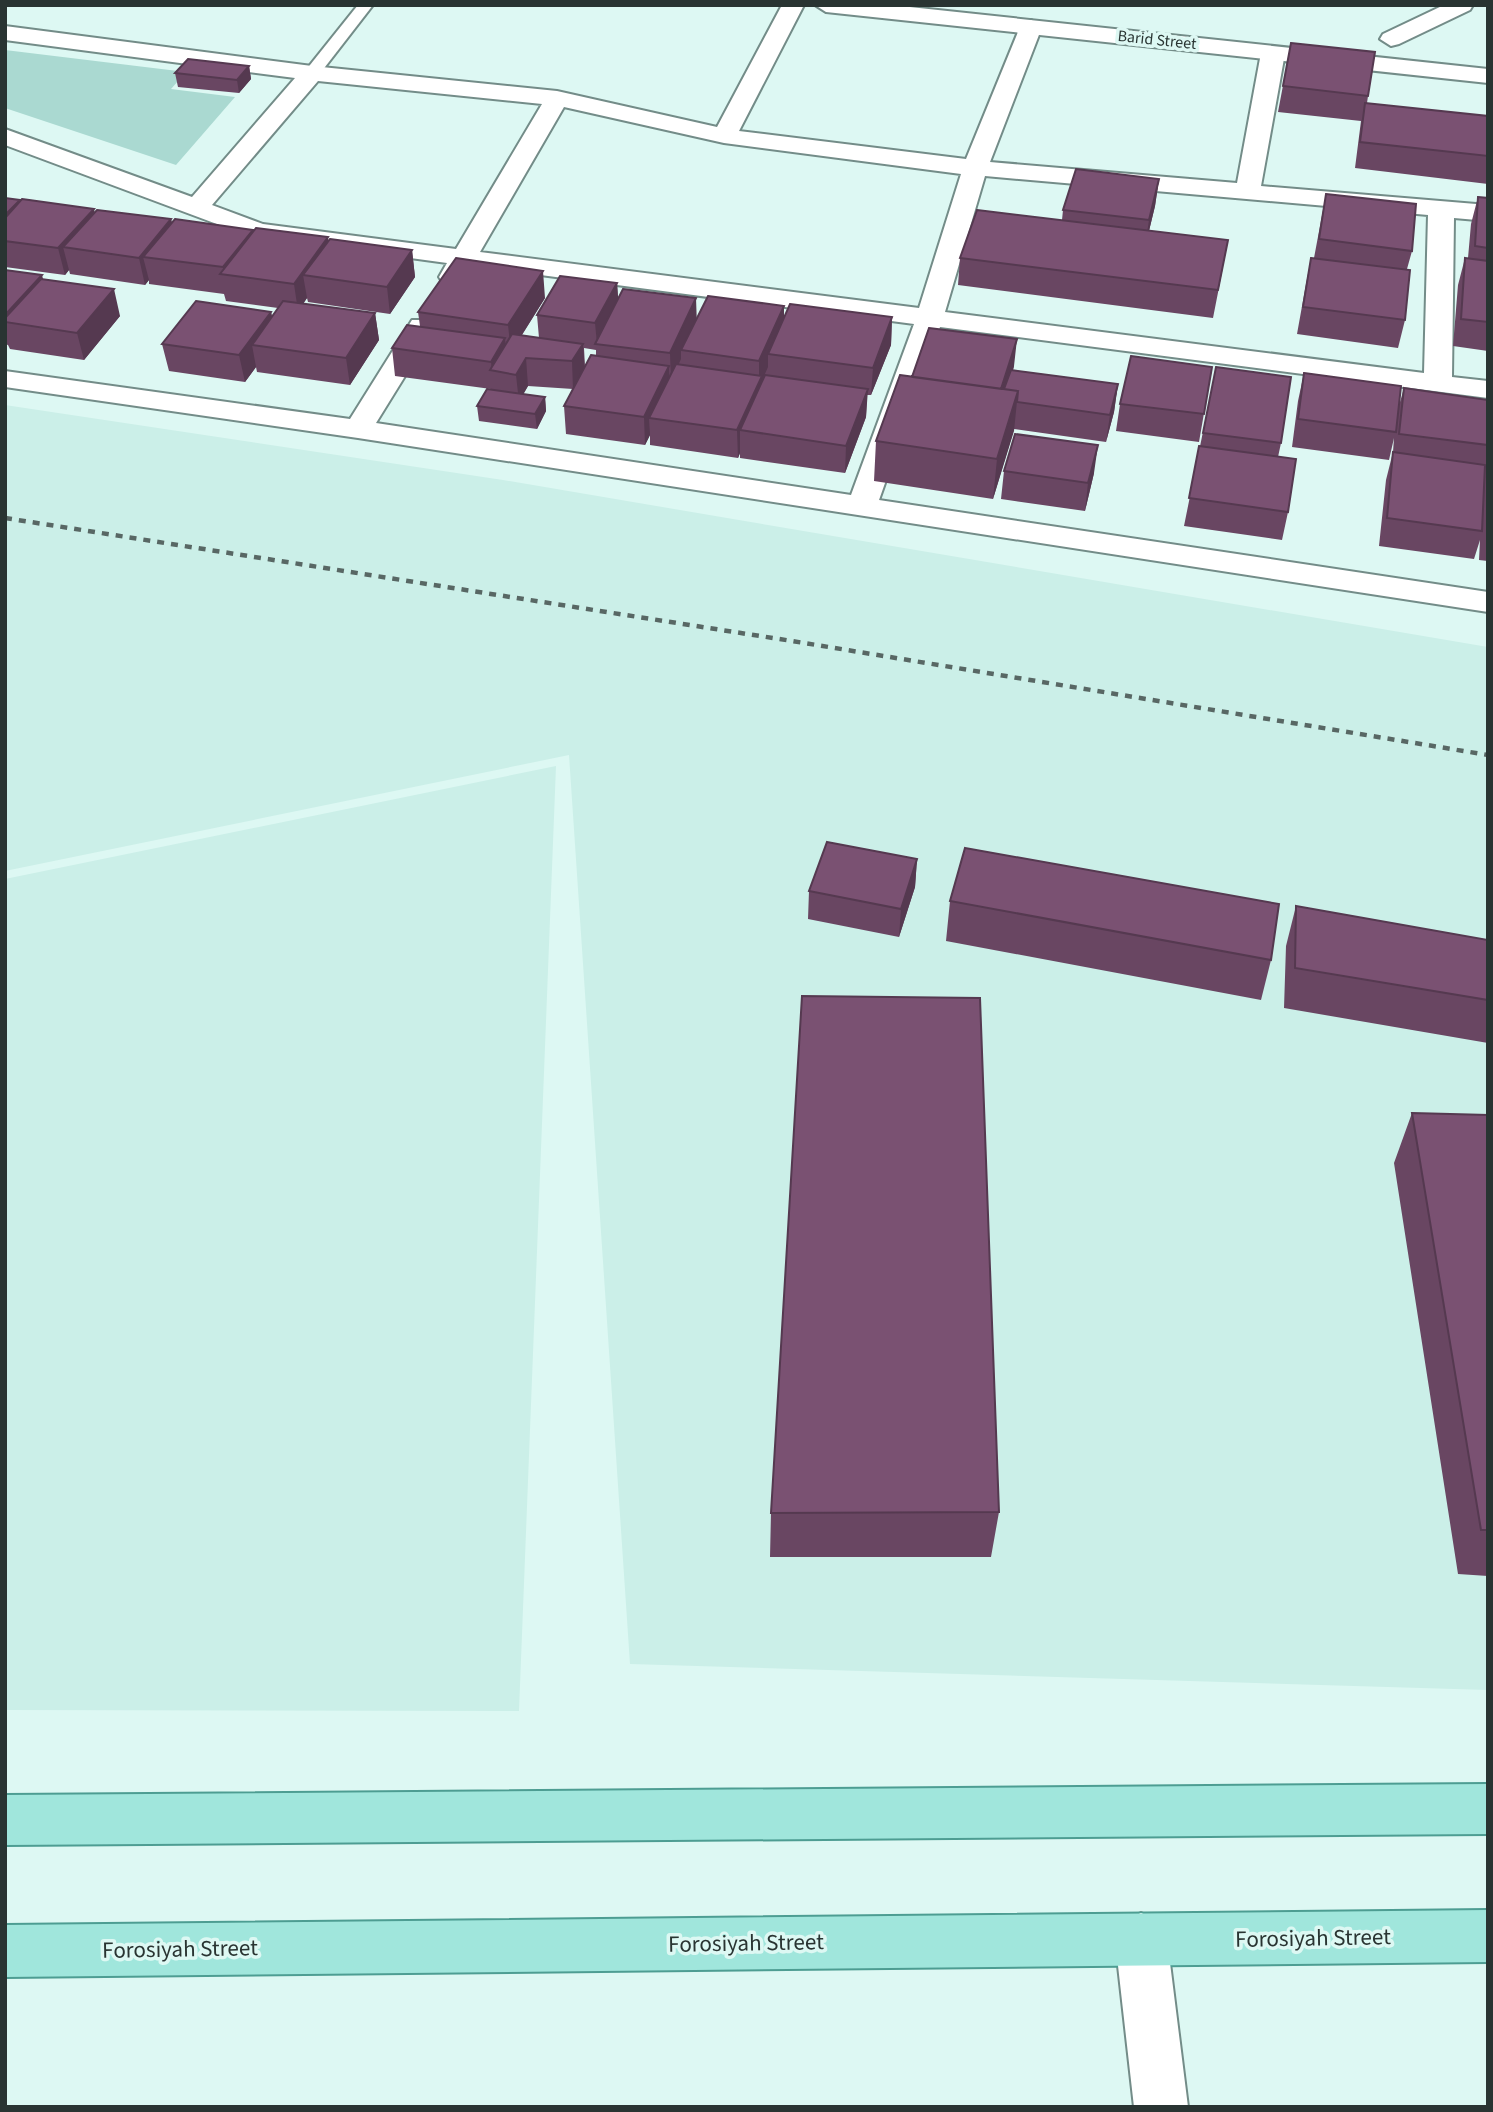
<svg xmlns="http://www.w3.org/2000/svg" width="1493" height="2112" font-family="'Source Sans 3',sans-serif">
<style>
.built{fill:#cbefe8}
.green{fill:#aad9d1}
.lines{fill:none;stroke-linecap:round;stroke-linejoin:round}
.service-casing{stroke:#738c88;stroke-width:4}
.minor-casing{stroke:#738c88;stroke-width:4}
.secondary-casing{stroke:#738c88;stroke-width:4}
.primary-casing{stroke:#4d9d92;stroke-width:4}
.service{fill:#fff;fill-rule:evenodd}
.minor{fill:#fff;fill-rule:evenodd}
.secondary{fill:#fff;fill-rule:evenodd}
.primary{fill:#a0e6dc;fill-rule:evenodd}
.rail{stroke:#586764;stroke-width:4.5;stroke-dasharray:7 7;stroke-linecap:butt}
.wall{fill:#694662;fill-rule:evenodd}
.shaded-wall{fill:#553950}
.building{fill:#7a5172;stroke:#553950;stroke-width:2}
.labels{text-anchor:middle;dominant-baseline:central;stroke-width:7;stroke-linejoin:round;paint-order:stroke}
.far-street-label{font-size:16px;fill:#293432;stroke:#ddf8f3}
.near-street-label{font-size:23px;fill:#293432;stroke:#ddf8f3}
</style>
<rect width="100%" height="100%" fill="#ddf8f3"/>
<path class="built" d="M 5,405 L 503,480 L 1488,647 L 1488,1690 L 630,1664 L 569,755 L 5,871 Z
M 556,766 L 519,1711 L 5,1710 L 5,879 Z"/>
<path class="green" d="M 5,50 L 186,72 L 171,89 L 235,97 L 176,165 L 5,108 Z"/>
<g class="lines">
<g class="service-casing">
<path id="service" d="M 358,5 L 373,5 L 318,76 L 306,76 L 306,70 Z"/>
</g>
<g class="minor-casing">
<path id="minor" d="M 782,5 L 804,5 L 739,131 L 966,159 L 1020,27 L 1031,20 L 1042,27 L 990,162 L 1237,183 L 1261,53 L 1265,48 L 1281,48 L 1285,53 L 1261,186 L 1488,205 L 1488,221 L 1454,218 L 1452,377 L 1488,381 L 1488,398 L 940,327 L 879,500 L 1488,592 L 1488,612 L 358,438 L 5,387 L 5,371 L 350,419 L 412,320 L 432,320 L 436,326 L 376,423 L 851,495 L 914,324 L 471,266 L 461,283 L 443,283 L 439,277 L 447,263 L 249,236 L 5,145 L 5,129 L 192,197 L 295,78 L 5,40 L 5,26 L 312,66 L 557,91 L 717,127 ZM 318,81 L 542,104 L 456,249 L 263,224 L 212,205 ZM 564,107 L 724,143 L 961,174 L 919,308 L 480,252 ZM 985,176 L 1428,215 L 1424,373 L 945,312 Z
M 1444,5 L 1473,5 L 1470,10 L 1399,44 L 1391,46 L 1380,39 L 1383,34 Z
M 1141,1913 L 1159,1921 L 1167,1939 L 1188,2107 L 1134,2107 L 1115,1939 L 1123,1921 Z"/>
</g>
<g class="secondary-casing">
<path id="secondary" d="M 815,5 L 891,5 L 1488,69 L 1488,83 L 826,12 Z"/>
</g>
<g class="primary-casing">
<path id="primary" d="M 1488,1784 L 1488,1834 L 5,1845 L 5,1795 Z
M 1488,1910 L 1488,1962 L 5,1977 L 5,1925 Z"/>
</g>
<use href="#service" class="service"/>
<use href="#minor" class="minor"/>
<use href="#secondary" class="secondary"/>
<use href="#primary" class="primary"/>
<path class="rail" d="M 5,518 L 792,641 L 1488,755"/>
</g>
<path class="wall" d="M 1291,43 L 1368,96 L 1367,103 L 1488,116 L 1488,184 L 1355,168 L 1361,121 L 1278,112 Z
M 249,66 L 251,79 L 239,93 L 178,87 L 175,73 Z
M 1159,179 L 1155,206 L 1149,231 L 1223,267 L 1213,318 L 958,285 L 960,258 L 1062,220 L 1063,210 Z
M 1326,194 L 1412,251 L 1407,269 L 1405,320 L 1398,348 L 1297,334 L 1306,284 L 1311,258 L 1314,258 Z
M 1478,197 L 1488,198 L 1488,351 L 1453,346 L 1458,285 L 1465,258 L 1468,258 L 1471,224 Z
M 5,198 L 20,201 L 94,209 L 94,212 L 171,219 L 172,223 L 253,230 L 253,232 L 329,242 L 412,250 L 415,277 L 390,314 L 308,302 L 307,298 L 303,304 L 375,313 L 379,340 L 350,385 L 257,372 L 256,367 L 245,382 L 169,371 L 162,344 L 271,312 L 272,316 L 278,308 L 226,301 L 224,294 L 149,284 L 149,280 L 145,285 L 70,274 L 69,270 L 65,275 L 5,267 Z
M 5,270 L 43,279 L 120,316 L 84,360 L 10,349 L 8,345 L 5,344 Z
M 617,283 L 618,299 L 696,298 L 696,319 L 784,306 L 784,319 L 892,317 L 891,345 L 871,395 L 867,395 L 866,417 L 845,473 L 740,458 L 740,453 L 738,458 L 650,445 L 650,435 L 645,445 L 566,434 L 564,406 L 573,389 L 528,386 L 523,394 L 545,397 L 546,411 L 537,429 L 479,421 L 477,406 L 491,389 L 395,376 L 392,348 L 420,326 L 418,312 L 545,298 L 522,335 L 539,338 L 537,315 ZM 584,348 L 596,350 L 596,356 L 585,367 Z
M 1014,366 L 1013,370 L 1118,384 L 1114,412 L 1106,442 L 1014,429 L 993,499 L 874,481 L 876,441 L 912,377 Z
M 1212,367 L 1199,442 L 1116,431 L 1120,404 Z
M 1216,367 L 1281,443 L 1278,457 L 1288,512 L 1282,540 L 1184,526 Z
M 1304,373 L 1398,409 L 1404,388 L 1488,400 L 1488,561 L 1479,560 L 1480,540 L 1474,559 L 1379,546 L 1386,480 L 1393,452 L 1394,438 L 1389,460 L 1292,447 L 1298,401 Z
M 1004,471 L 1094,473 L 1085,511 L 1001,499 Z
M 917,859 L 915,887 L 899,937 L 808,919 L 809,891 Z
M 950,901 L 1271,960 L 1261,1000 L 946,941 Z
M 1296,906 L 1488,940 L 1488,1043 L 1284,1008 L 1286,946 Z
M 1412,1113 L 1488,1115 L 1488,1576 L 1458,1574 L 1394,1163 Z
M 999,1512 L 991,1557 L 770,1557 L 771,1513 Z"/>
<path class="shaded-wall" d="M 249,66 L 251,79 L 239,93 L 237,80 Z
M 1159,179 L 1155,206 L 1145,247 L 1149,220 Z
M 94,209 L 100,235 L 63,247 L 69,270 L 65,275 L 58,248 Z
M 171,219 L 177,246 L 143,257 L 149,280 L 145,285 L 139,258 Z
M 253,230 L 257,256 L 224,274 L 223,267 Z
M 328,237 L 332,264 L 303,275 L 307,298 L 298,311 L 294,284 Z
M 412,250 L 415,277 L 390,314 L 387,287 Z
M 543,271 L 545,298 L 511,352 L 508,325 Z
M 42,275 L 49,302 L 5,322 L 5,315 Z
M 617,283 L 619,310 L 597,344 L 595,323 Z
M 114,289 L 120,316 L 84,360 L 77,333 Z
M 696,298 L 697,326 L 681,350 L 681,359 L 671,381 L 670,353 Z
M 784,306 L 784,333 L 768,354 L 768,367 L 740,430 L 740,453 L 738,458 L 737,430 L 759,383 L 759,361 Z
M 271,312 L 276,339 L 252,345 L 256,367 L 245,382 L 239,355 Z
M 375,313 L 379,340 L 350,385 L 346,358 Z
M 892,317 L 891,345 L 871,395 L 873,368 Z
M 505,338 L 507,365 L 492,371 L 491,362 Z
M 1017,339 L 1014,366 L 1004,400 L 1000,394 Z
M 583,344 L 585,372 L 573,389 L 572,361 Z
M 526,358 L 528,386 L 519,402 L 516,375 Z
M 669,366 L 670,393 L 649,418 L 650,435 L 645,445 L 644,417 Z
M 1118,384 L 1114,412 L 1106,442 L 1110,415 Z
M 868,389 L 866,417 L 845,473 L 846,446 Z
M 1018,391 L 1014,431 L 993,499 L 997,459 Z
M 545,397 L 546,411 L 537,429 L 535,414 Z
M 1098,445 L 1094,473 L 1085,511 L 1088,483 Z
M 917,859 L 915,887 L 899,937 L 901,909 Z"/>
<path class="building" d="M 1291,43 L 1375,52 L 1368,96 L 1283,86 Z
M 188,59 L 249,66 L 237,80 L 175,73 Z
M 1365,103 L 1488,116 L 1488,156 L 1360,142 Z
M 1076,169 L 1159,179 L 1149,220 L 1063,210 Z
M 1326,194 L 1416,204 L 1412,251 L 1319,239 Z
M 1478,197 L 1488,198 L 1488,248 L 1475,246 Z
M 5,198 L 20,200 L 5,215 Z
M 22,199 L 94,209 L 58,248 L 5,241 L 5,218 Z
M 97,210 L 171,219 L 139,258 L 63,247 Z
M 977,210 L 1228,240 L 1218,290 L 960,258 Z
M 175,219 L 253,230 L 223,267 L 143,257 Z
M 256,228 L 328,237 L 294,284 L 220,274 Z
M 330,239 L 412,250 L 387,287 L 303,275 Z
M 456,258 L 543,271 L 508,325 L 418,312 Z
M 1311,258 L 1410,270 L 1405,320 L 1303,307 Z
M 1465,258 L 1488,261 L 1488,322 L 1461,319 Z
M 5,270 L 42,275 L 5,315 Z
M 560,276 L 617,283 L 595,323 L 537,315 Z
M 41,279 L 114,289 L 77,333 L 5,322 L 5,318 Z
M 623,289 L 696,298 L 670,353 L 595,344 Z
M 708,296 L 784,306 L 759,361 L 681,350 Z
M 196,301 L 271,312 L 239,355 L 162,344 Z
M 283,301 L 375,313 L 346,358 L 252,345 Z
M 790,304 L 892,317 L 873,368 L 768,354 Z
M 407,325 L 505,338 L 491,362 L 392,348 Z
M 929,328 L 1017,339 L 1001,389 L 912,377 Z
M 512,334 L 583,344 L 572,361 L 526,358 L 516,375 L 490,370 Z
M 591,355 L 669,366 L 644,417 L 564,406 Z
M 1131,356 L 1212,367 L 1204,414 L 1120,404 Z
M 676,364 L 762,376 L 737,430 L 649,418 Z
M 1216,367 L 1291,377 L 1281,443 L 1203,433 Z
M 1011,370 L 1118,384 L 1110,415 L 1017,402 L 1018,391 L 1004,389 Z
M 1304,373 L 1401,386 L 1396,432 L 1298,419 Z
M 765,375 L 868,389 L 846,446 L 740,430 Z
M 900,375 L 1018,391 L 997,459 L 876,441 Z
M 1404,388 L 1488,400 L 1488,445 L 1399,434 Z
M 487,389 L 545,397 L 535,414 L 477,406 Z
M 1015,434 L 1098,445 L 1088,483 L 1004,471 Z
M 1199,446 L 1296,459 L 1288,512 L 1189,498 Z
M 1393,452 L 1485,465 L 1482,531 L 1387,518 Z
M 827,842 L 917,859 L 901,909 L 809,891 Z
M 965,848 L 1279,904 L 1271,960 L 950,901 Z
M 1296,906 L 1488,940 L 1488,1000 L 1295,968 Z
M 802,996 L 980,998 L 999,1512 L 771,1513 Z
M 1412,1113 L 1488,1115 L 1488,1530 L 1481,1530 Z"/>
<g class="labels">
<g class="far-street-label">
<text transform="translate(1157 40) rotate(6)">Barid Street</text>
</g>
<g class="near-street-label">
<text transform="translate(1313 1938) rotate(-1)">Forosiyah Street</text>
<text transform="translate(746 1943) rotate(-1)">Forosiyah Street</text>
<text transform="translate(180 1949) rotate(-1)">Forosiyah Street</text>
</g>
</g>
<rect width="1493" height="2112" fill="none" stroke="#293432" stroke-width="14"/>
</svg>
